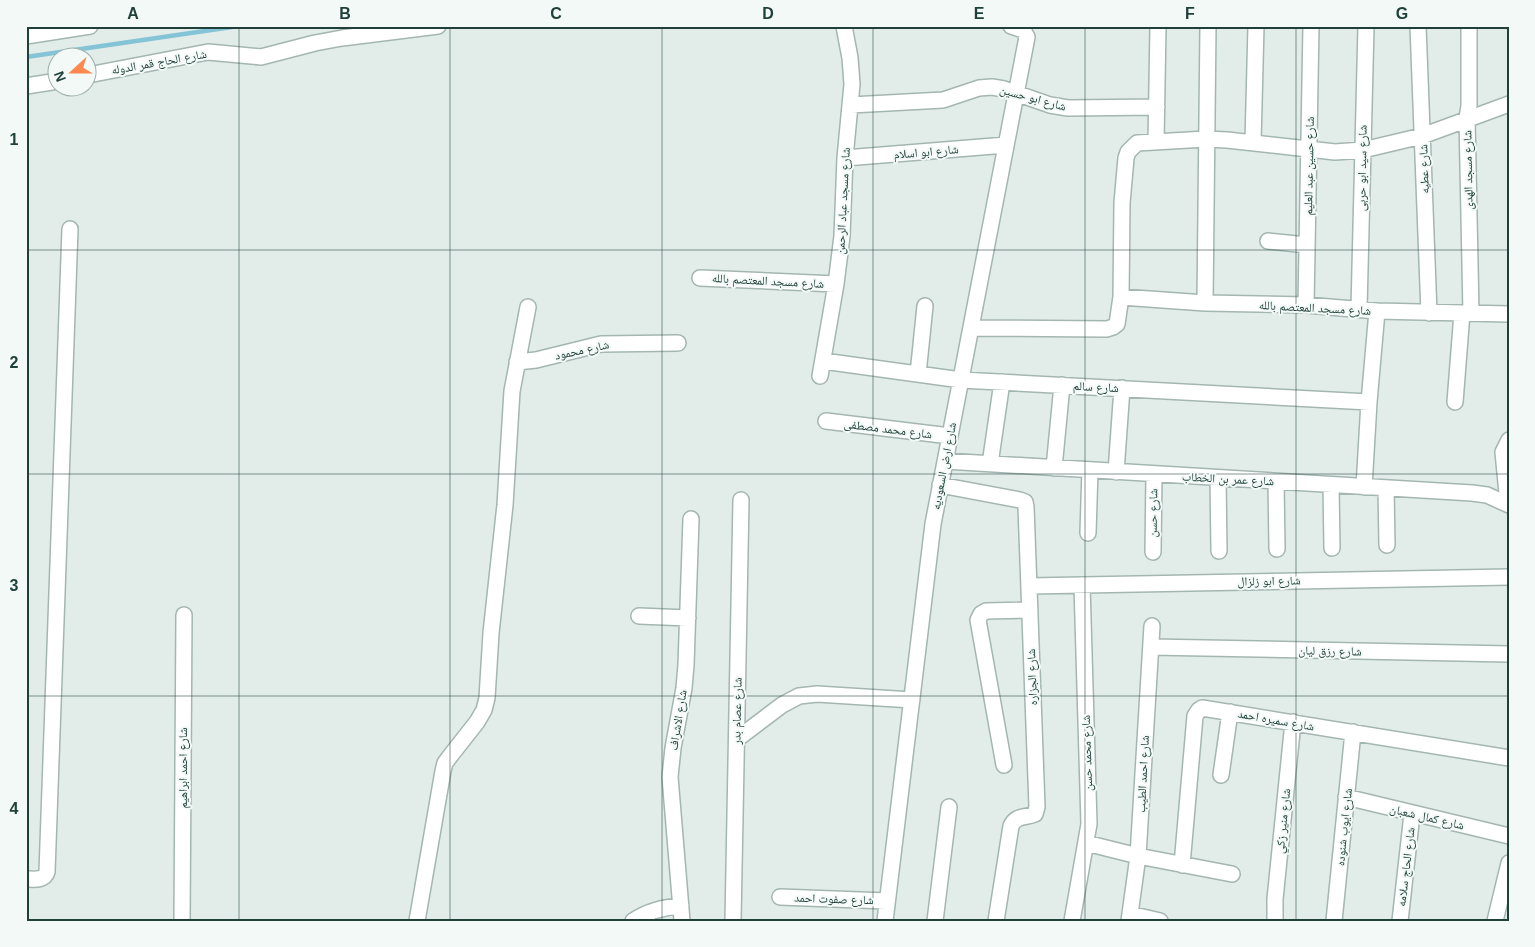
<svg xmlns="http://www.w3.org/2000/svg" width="1535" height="947" font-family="Helvetica,'Noto Naskh Arabic',sans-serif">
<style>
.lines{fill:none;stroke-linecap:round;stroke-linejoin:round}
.stream{stroke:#85c3d7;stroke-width:4.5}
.minor-casing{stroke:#a4b6b1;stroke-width:18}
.minor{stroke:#fff;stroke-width:15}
.grid{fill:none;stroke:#20403a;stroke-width:1;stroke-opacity:0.55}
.labels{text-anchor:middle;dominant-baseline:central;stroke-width:4;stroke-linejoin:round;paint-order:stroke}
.street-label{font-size:12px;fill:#20403a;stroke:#f3f9f7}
.neatline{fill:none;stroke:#20403a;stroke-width:2}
.grid-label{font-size:16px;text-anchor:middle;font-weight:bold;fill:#20403a}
</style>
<rect width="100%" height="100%" fill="#e2ede9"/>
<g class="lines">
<path class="stream" d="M 26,57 L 239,26"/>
<g class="minor-casing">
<path id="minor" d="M 1418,26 L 1429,313
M 1469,26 L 1469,106 L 1467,118 L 1471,313
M 26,36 L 90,26
M 88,75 L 208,52 L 261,57 L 315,43 L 342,38 L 438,26
M 26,86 L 58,81
M 851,105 L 943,100 L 979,88 L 992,87 L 1004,89 L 1050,105 L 1068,108 L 1157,107
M 1156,142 L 1158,26
M 1253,142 L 1256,26
M 845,158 L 1006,145
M 1268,241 L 1307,245
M 700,278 L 836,284
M 1121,297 L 1205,303 L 1306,305 L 1377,311 L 1509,314
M 1205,303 L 1208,26
M 1306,305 L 1311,26
M 1359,309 L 1366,26
M 971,328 L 1107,329 L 1113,327 L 1117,324 L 1121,297 L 1122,203 L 1126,158 L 1128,152 L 1137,143 L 1206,139 L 1227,140 L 1335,152 L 1363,150 L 1422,136 L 1509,104
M 823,361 L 961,380 L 1369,402
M 517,362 L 536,360 L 601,344 L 678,343
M 918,374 L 925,306
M 820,376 L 836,284 L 842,236 L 845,158 L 852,84 L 850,58 L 844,26
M 1455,402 L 1462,313
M 826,421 L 950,436
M 945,461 L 1472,493 L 1487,495 L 1509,505
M 990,464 L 1002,382
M 1054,468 L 1062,385
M 1116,472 L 1122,388
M 1218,478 L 1219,551
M 1276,482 L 1277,549
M 940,485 L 1020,500 L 1025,502 L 1026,507 L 1037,807 L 1035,814 C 1025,818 1016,815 1011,826 L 996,921
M 1331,485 L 1332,548
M 1364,487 L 1369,402 L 1377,311
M 1386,488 L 1387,545
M 1508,504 L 1503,452 L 1509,440
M 1088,533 L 1090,470
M 1153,552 L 1154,474
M 1029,586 L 1509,577
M 639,616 L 688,618
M 1151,647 L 1509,654
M 737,739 L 782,705 L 799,696 L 817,694 L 912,700
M 1004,765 L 978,620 L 981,614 L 986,611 L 1030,610
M 1221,775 L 1230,712
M 1346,797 L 1509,836
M 1086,843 L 1138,856 L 1232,874
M 1182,865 L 1195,716 L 1199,710 L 1202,708 L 1509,758
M 26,879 C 34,879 44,881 47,872 L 70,229
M 780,897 L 887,901
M 1130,914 L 1160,921
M 182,921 L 184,615
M 417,921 L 443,771 L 445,763 L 451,755 L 477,722 L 484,710 L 487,698 L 491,633 L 505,505 L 512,391 L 528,307
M 633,921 C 648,911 663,907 681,906
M 682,921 L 670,777 L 673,748 L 684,688 L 686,665 L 691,519
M 733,921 L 741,500
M 885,921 L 933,524 L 1027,37 L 1023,30 L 1011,26
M 935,921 L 949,807
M 1072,921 L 1089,824 L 1082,585
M 1129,921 L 1138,856 L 1152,626
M 1275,921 L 1275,899 L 1293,722
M 1334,921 L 1353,732
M 1400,921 L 1412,814
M 1495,921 L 1509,863"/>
</g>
<use href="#minor" class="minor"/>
</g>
<path class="grid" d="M 239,26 L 239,921M 450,26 L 450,921M 662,26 L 662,921M 873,26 L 873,921M 1085,26 L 1085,921M 1296,26 L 1296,921M 26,250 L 1509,250M 26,474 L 1509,474M 26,696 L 1509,696"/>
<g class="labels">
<g class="street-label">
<text transform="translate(159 62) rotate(-10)">شارع الحاج قمر الدوله</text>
<text transform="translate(1033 98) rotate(15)">شارع ابو حسين</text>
<text transform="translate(926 152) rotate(-5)">شارع ابو اسلام</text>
<text transform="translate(1309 166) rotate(-89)">شارع حسين عبد العليم</text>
<text transform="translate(1362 168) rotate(-89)">شارع سيد ابو حربى</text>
<text transform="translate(1424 169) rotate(-92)">شارع عطيه</text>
<text transform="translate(1468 170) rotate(-91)">شارع مسجد الهدى</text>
<text transform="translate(843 201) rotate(-87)">شارع مسجد عباد الرحمن</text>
<text transform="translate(768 281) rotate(3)">شارع مسجد المعتصم بالله</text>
<text transform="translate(1315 308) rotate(3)">شارع مسجد المعتصم بالله</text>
<text transform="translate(582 350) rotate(-12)">شارع محمود</text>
<text transform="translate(1096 387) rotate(3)">شارع سالم</text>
<text transform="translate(888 429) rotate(7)">شارع محمد مصطفى</text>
<text transform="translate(944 466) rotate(-79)">شارع ارض السعوديه</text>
<text transform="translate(1228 479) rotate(3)">شارع عمر بن الخطاب</text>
<text transform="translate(1153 513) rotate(-89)">شارع حسن</text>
<text transform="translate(1269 581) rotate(-1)">شارع ابو زلزال</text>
<text transform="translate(1330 651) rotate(1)">شارع رزق ليان</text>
<text transform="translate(1032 677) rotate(-92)">شارع الجزاره</text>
<text transform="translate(737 711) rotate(-89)">شارع عصام بدر</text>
<text transform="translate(678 720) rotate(-81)">شارع الاشراف</text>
<text transform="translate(1276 720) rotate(10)">شارع سميره احمد</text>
<text transform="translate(1087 753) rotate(-92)">شارع محمد حسن</text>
<text transform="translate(183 768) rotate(-90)">شارع احمد ابراهيم</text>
<text transform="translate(1143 774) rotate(-87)">شارع احمد الطيب</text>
<text transform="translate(1427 817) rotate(13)">شارع كمال شعبان</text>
<text transform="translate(1283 821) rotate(-84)">شارع منير زكي</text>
<text transform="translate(1344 827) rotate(-84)">شارع ايوب شنوده</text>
<text transform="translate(1406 867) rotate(-83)">شارع الحاج سلامه</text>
<text transform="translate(834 899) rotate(2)">شارع صفوت احمد</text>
</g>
</g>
<rect width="1535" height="947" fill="none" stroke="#f3f9f7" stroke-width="55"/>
<g transform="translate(72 72) rotate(249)"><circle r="24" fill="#f3f9f7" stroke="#9fafab"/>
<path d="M0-4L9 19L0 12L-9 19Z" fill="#fd8950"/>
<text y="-8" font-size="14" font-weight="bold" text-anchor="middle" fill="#20403a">N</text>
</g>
<rect x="28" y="28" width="1480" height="892" class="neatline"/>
<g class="grid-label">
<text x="133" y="19">A</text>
<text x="345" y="19">B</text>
<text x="556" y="19">C</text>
<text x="768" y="19">D</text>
<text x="979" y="19">E</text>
<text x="1190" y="19">F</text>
<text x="1402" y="19">G</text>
<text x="14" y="145">1</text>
<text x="14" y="368">2</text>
<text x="14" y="591">3</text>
<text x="14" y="814">4</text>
</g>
</svg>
